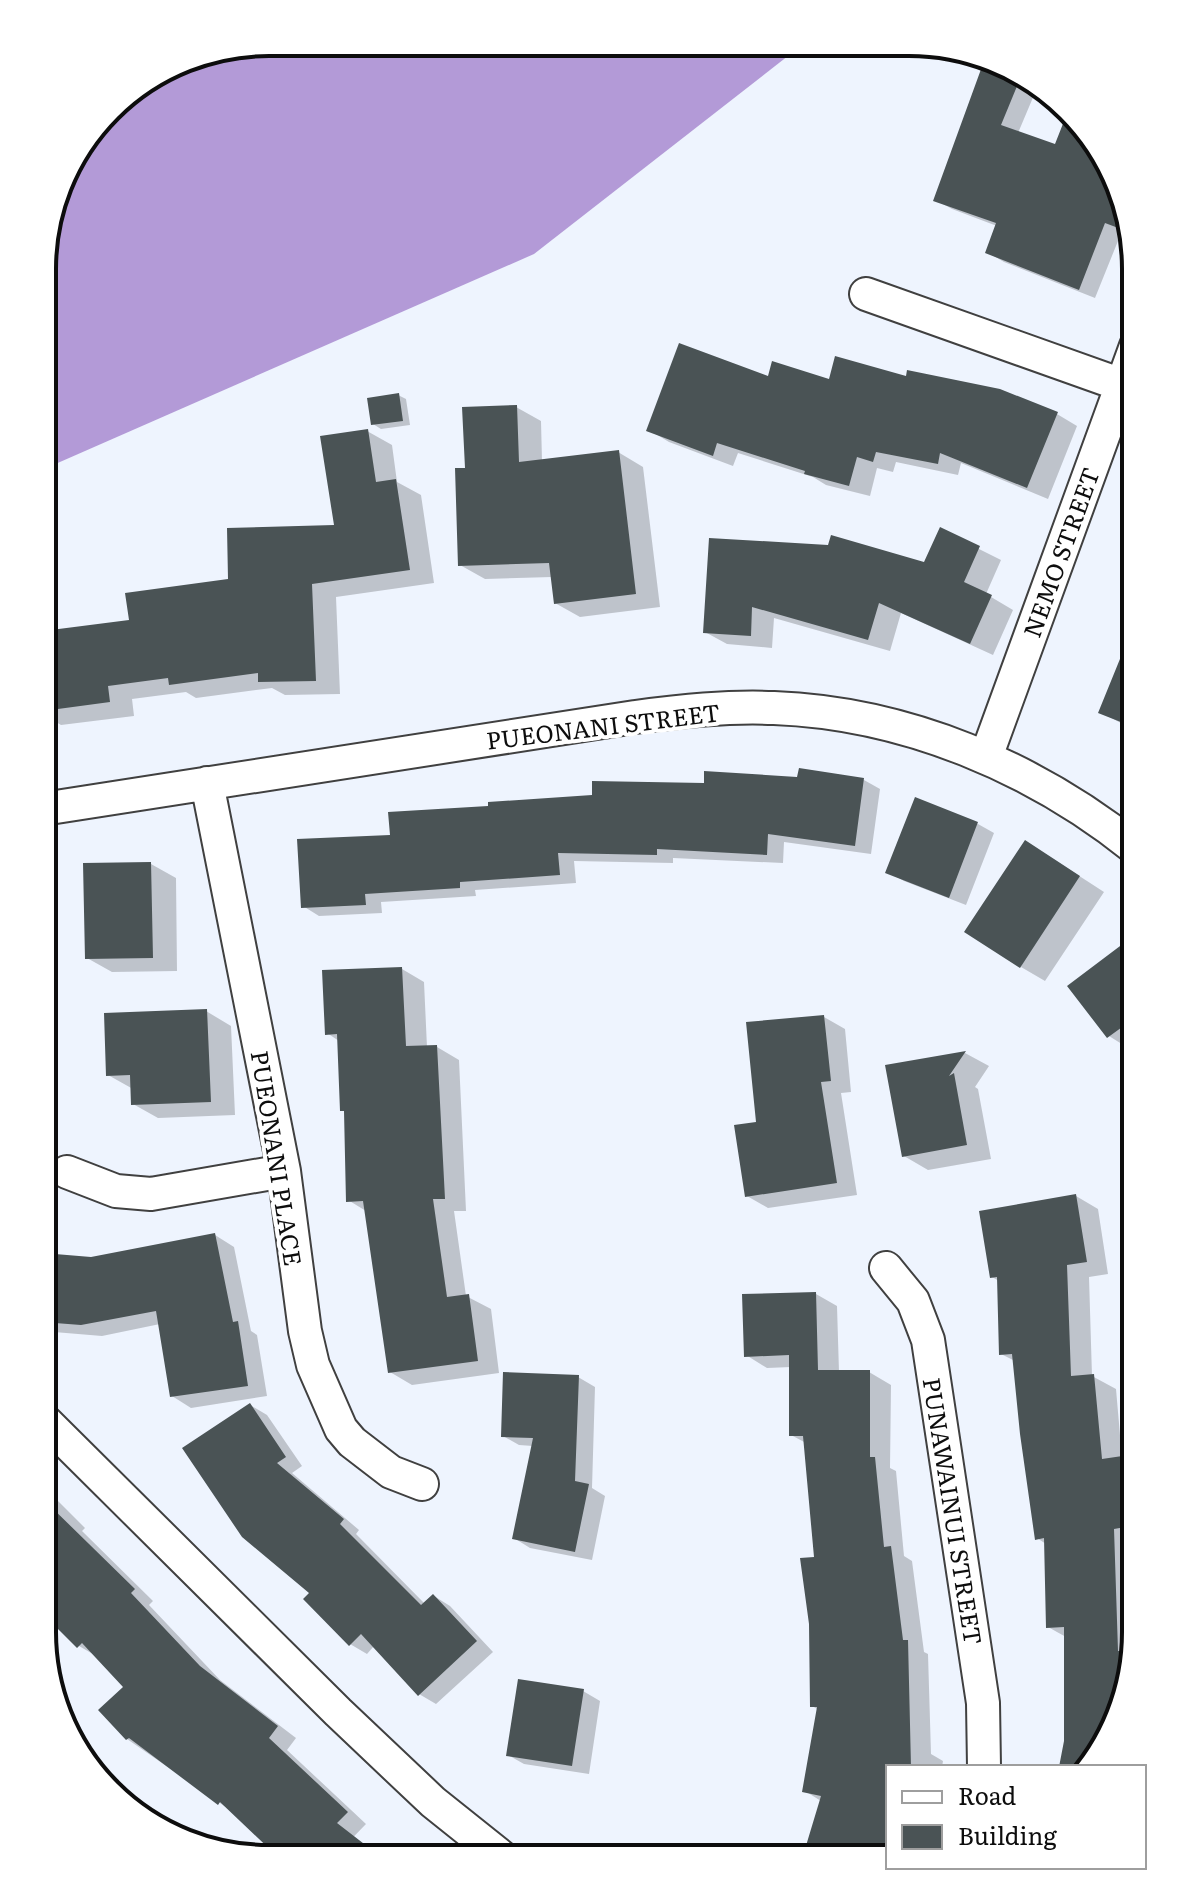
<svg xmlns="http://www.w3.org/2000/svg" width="1178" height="1901" font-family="Literata,serif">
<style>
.forest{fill:#b39ad7}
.shadow{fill:#0003}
.building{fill:#4a5355}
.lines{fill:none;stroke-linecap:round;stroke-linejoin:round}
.minor-casing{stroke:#404040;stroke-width:36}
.minor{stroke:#fff;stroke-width:32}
.labels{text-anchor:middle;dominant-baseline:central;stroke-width:8;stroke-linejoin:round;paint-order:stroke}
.street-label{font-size:24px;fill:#0d0d0d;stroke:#fff}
.rim{fill:none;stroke:#0d0d0d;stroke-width:4}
</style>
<rect width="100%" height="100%" fill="#eef4fe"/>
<path class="forest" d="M 269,42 L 802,45 L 534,254 L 44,469 L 44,240 L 66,168 L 119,99 L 183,59 Z"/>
<path class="shadow" d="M 980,60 L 1037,88 L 1018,133 L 1056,147 L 1069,113 L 1119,183 L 1129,233 L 1122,231 L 1095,298 L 1004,262 L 987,252 L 997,226 L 952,209 L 936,200 L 984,66 L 978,63 Z
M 769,379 L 831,382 L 1057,414 L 1077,426 L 1048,499 L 961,463 L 958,475 L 896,462 L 893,472 L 877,468 L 870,496 L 826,485 L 813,477 L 738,453 L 733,466 L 669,442 L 649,430 Z
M 398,395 L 406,399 L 410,425 L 381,429 L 373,424 Z
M 516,407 L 541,421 L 542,461 L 618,452 L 643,467 L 660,607 L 580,617 L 555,603 L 552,577 L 485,579 L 460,565 Z
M 367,431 L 392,445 L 397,482 L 421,495 L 434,583 L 336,597 L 340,694 L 285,695 L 272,688 L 196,698 L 186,692 L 132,699 L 134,716 L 61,725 L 43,714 L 43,633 L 131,622 L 230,581 L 336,527 Z
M 941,530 L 1001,560 L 986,594 L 1013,610 L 993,655 L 901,613 L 890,651 L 774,618 L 772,648 L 727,644 L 705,632 L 711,540 L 925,565 Z
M 1136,650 L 1136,731 L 1100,712 Z
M 799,779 L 864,780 L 880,789 L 871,854 L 784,842 L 783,863 L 673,858 L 673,863 L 574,861 L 576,883 L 475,890 L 476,896 L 381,902 L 382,913 L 319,916 L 303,906 L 392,836 L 490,808 L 706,785 Z
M 916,800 L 978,824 L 994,833 L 966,905 L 904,881 L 888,872 Z
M 1050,857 L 1104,892 L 1045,981 L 1021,967 Z
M 151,864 L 176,878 L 177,971 L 112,972 L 87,958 Z
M 43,883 L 53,951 L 43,953 Z
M 1136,941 L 1136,1038 L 1125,1046 L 1109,1036 Z
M 402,969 L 424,982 L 427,1047 L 437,1047 L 459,1060 L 466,1211 L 454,1211 L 466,1296 L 491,1309 L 499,1373 L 412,1385 L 390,1372 L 366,1211 L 348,1200 L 346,1112 L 339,1041 L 327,1033 Z
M 206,1011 L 231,1026 L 235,1115 L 158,1118 L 133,1104 L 133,1089 L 108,1075 Z
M 824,1017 L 845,1029 L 851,1092 L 841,1093 L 857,1195 L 768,1208 L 747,1196 L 758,1124 Z
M 43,1028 L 49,1031 L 50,1094 L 43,1094 Z
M 965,1053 L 989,1066 L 975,1087 L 978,1089 L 991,1159 L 928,1170 L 904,1156 L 887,1066 Z
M 1076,1196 L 1098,1209 L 1108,1274 L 1089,1277 L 1092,1376 L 1116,1389 L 1122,1458 L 1136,1456 L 1135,1647 L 1090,1767 L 1061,1767 L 1066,1741 L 1066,1637 L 1048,1627 L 1046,1544 L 1037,1538 L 1015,1361 L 1001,1354 L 999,1281 L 992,1277 Z
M 215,1235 L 234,1247 L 251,1331 L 257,1335 L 267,1396 L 191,1408 L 172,1396 L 160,1324 L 102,1336 L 42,1331 L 43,1255 L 91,1259 Z
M 816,1294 L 837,1306 L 839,1372 L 869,1372 L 891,1385 L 890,1468 L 896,1471 L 904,1556 L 912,1561 L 924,1652 L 928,1654 L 931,1754 L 943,1761 L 942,1767 L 888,1767 L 888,1859 L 821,1801 L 805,1791 L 819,1710 L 812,1706 L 816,1558 L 806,1443 L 791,1435 L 791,1367 L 767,1368 L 746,1355 Z
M 578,1377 L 595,1387 L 592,1488 L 605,1496 L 592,1560 L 530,1548 L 514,1538 L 533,1446 L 519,1445 L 503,1436 Z
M 250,1405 L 267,1415 L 302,1466 L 292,1473 L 359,1530 L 356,1534 L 425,1604 L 434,1596 L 450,1606 L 493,1652 L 436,1704 L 419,1694 L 374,1646 L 367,1654 L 350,1644 L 312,1593 Z
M 42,1485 L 85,1528 L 82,1531 L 153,1601 L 149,1605 L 220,1680 L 296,1738 L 287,1750 L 366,1824 L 334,1857 L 281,1857 L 233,1812 L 127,1739 L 126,1687 L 98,1657 L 79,1646 L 42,1611 Z
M 583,1691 L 600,1701 L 589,1774 L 524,1764 L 508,1755 Z"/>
<path class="building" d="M 984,61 L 1020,79 L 1001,125 L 1055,144 L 1068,111 L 1119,183 L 1129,232 L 1105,223 L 1079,290 L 985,253 L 996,223 L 933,201 Z
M 679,343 L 768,376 L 772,361 L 829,379 L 835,356 L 906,376 L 907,370 L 1000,389 L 1058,412 L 1027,488 L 940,453 L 938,464 L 876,452 L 873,462 L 857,457 L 849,486 L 804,474 L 805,471 L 717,443 L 713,456 L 646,431 Z
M 399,393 L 403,421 L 371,425 L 367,398 Z
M 517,405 L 519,462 L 619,450 L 636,594 L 554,604 L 549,563 L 458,566 L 455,468 L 465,468 L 462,407 Z
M 368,429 L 376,482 L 396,479 L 410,570 L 312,584 L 316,681 L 258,682 L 258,673 L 169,685 L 168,678 L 108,686 L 110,702 L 43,711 L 43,631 L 129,620 L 125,593 L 228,579 L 227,528 L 334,525 L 320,436 Z
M 940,527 L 980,546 L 964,582 L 992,595 L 970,644 L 879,603 L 868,640 L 752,607 L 751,636 L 703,633 L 709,538 L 828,545 L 831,535 L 924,562 Z
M 1135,622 L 1136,622 L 1136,728 L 1098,713 Z
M 799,768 L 864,778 L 855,846 L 768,834 L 767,855 L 657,849 L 657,855 L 558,853 L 560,875 L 460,882 L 460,888 L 365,894 L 366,905 L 301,908 L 297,839 L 390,835 L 388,812 L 488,806 L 488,802 L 592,795 L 592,781 L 704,783 L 704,771 L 797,777 Z
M 915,797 L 978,822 L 949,898 L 885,873 Z
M 1025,840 L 1080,876 L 1020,968 L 964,932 Z
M 151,862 L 153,958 L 85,959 L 83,863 Z
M 1136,934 L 1136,1017 L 1107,1038 L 1067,986 Z
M 402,967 L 406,1046 L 437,1045 L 445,1199 L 433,1199 L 447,1297 L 469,1294 L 478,1361 L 388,1373 L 363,1201 L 346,1202 L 344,1111 L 340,1111 L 337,1034 L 325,1035 L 322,970 Z
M 207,1009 L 211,1102 L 131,1105 L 130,1075 L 106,1076 L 104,1013 Z
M 824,1015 L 831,1081 L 821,1082 L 837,1183 L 745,1197 L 734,1125 L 756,1122 L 746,1022 Z
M 966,1051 L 949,1076 L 954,1073 L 967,1145 L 902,1157 L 885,1065 Z
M 1076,1194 L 1087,1262 L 1067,1265 L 1071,1376 L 1094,1374 L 1102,1459 L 1136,1454 L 1136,1491 L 1126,1493 L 1131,1526 L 1114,1529 L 1118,1651 L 1134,1651 L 1090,1767 L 1059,1767 L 1064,1741 L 1064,1627 L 1046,1628 L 1044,1538 L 1035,1540 L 1020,1434 L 1012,1354 L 999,1355 L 997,1277 L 990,1278 L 979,1211 Z
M 215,1233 L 233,1322 L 238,1321 L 248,1386 L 170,1397 L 156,1311 L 81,1325 L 42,1322 L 43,1253 L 91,1257 Z
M 816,1292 L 818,1370 L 870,1370 L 870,1457 L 875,1457 L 884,1547 L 891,1546 L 903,1640 L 908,1640 L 911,1767 L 888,1767 L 888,1859 L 802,1859 L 821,1796 L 802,1792 L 817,1707 L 810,1707 L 809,1624 L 800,1558 L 814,1557 L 803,1436 L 789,1436 L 789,1355 L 744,1357 L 742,1294 Z
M 503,1372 L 579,1375 L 575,1481 L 589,1484 L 575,1552 L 512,1539 L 533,1438 L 501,1437 Z
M 250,1403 L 286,1457 L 277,1463 L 344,1519 L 340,1524 L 421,1605 L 433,1594 L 477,1641 L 418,1696 L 361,1634 L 349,1646 L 303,1599 L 309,1593 L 242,1537 L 182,1448 Z
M 42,1498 L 135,1589 L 131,1593 L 200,1666 L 278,1726 L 269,1738 L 348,1812 L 337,1823 L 381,1857 L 278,1857 L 220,1802 L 218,1805 L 129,1738 L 126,1740 L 98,1710 L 123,1687 L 82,1643 L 77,1648 L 42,1613 Z
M 518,1679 L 584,1689 L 572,1766 L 506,1756 Z"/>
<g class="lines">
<g class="minor-casing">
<path id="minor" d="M 866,294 L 1136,390
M 986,757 L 1136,346
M 207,783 L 284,1171 L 305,1331 L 313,1365 L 341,1429 L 352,1442 L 391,1472 L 422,1484
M 43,809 L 635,717 C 681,711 727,706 774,708 C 906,713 1034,767 1136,849
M 67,1172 L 116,1191 L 151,1194 L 284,1171
M 886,1268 L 913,1301 L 928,1340 L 983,1703 L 984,1767
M 42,1418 L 338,1712 L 433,1802 L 503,1858"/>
</g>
<use href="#minor" class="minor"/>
</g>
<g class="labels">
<g class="street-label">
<text transform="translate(1060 552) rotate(-70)">NEMO STREET</text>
<text transform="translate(603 725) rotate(-7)">PUEONANI STREET</text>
<text transform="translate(278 1158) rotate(81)">PUEONANI PLACE</text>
<text transform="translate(954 1511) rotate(81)">PUNAWAINUI STREET</text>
</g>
</g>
<path d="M0 0H1178V1901H0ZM269 56H909A213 213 0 0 1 1122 269V1632A213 213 0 0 1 909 1845H269A213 213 0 0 1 56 1632V269A213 213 0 0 1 269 56Z" fill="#fff" fill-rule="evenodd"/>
<path class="rim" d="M269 56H909A213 213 0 0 1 1122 269V1632A213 213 0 0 1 909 1845H269A213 213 0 0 1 56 1632V269A213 213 0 0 1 269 56Z"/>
<rect x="886" y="1765" width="260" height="104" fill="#ffffff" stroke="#9e9e9e" stroke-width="2"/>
<rect x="902" y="1791" width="40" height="12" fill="#ffffff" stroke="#9e9e9e" stroke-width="2"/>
<text x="958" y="1805" font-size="24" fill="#0d0d0d">Road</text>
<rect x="902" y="1825" width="40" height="24" fill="#4a5355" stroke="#9e9e9e" stroke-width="2"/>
<text x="958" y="1845" font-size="24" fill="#0d0d0d">Building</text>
</svg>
